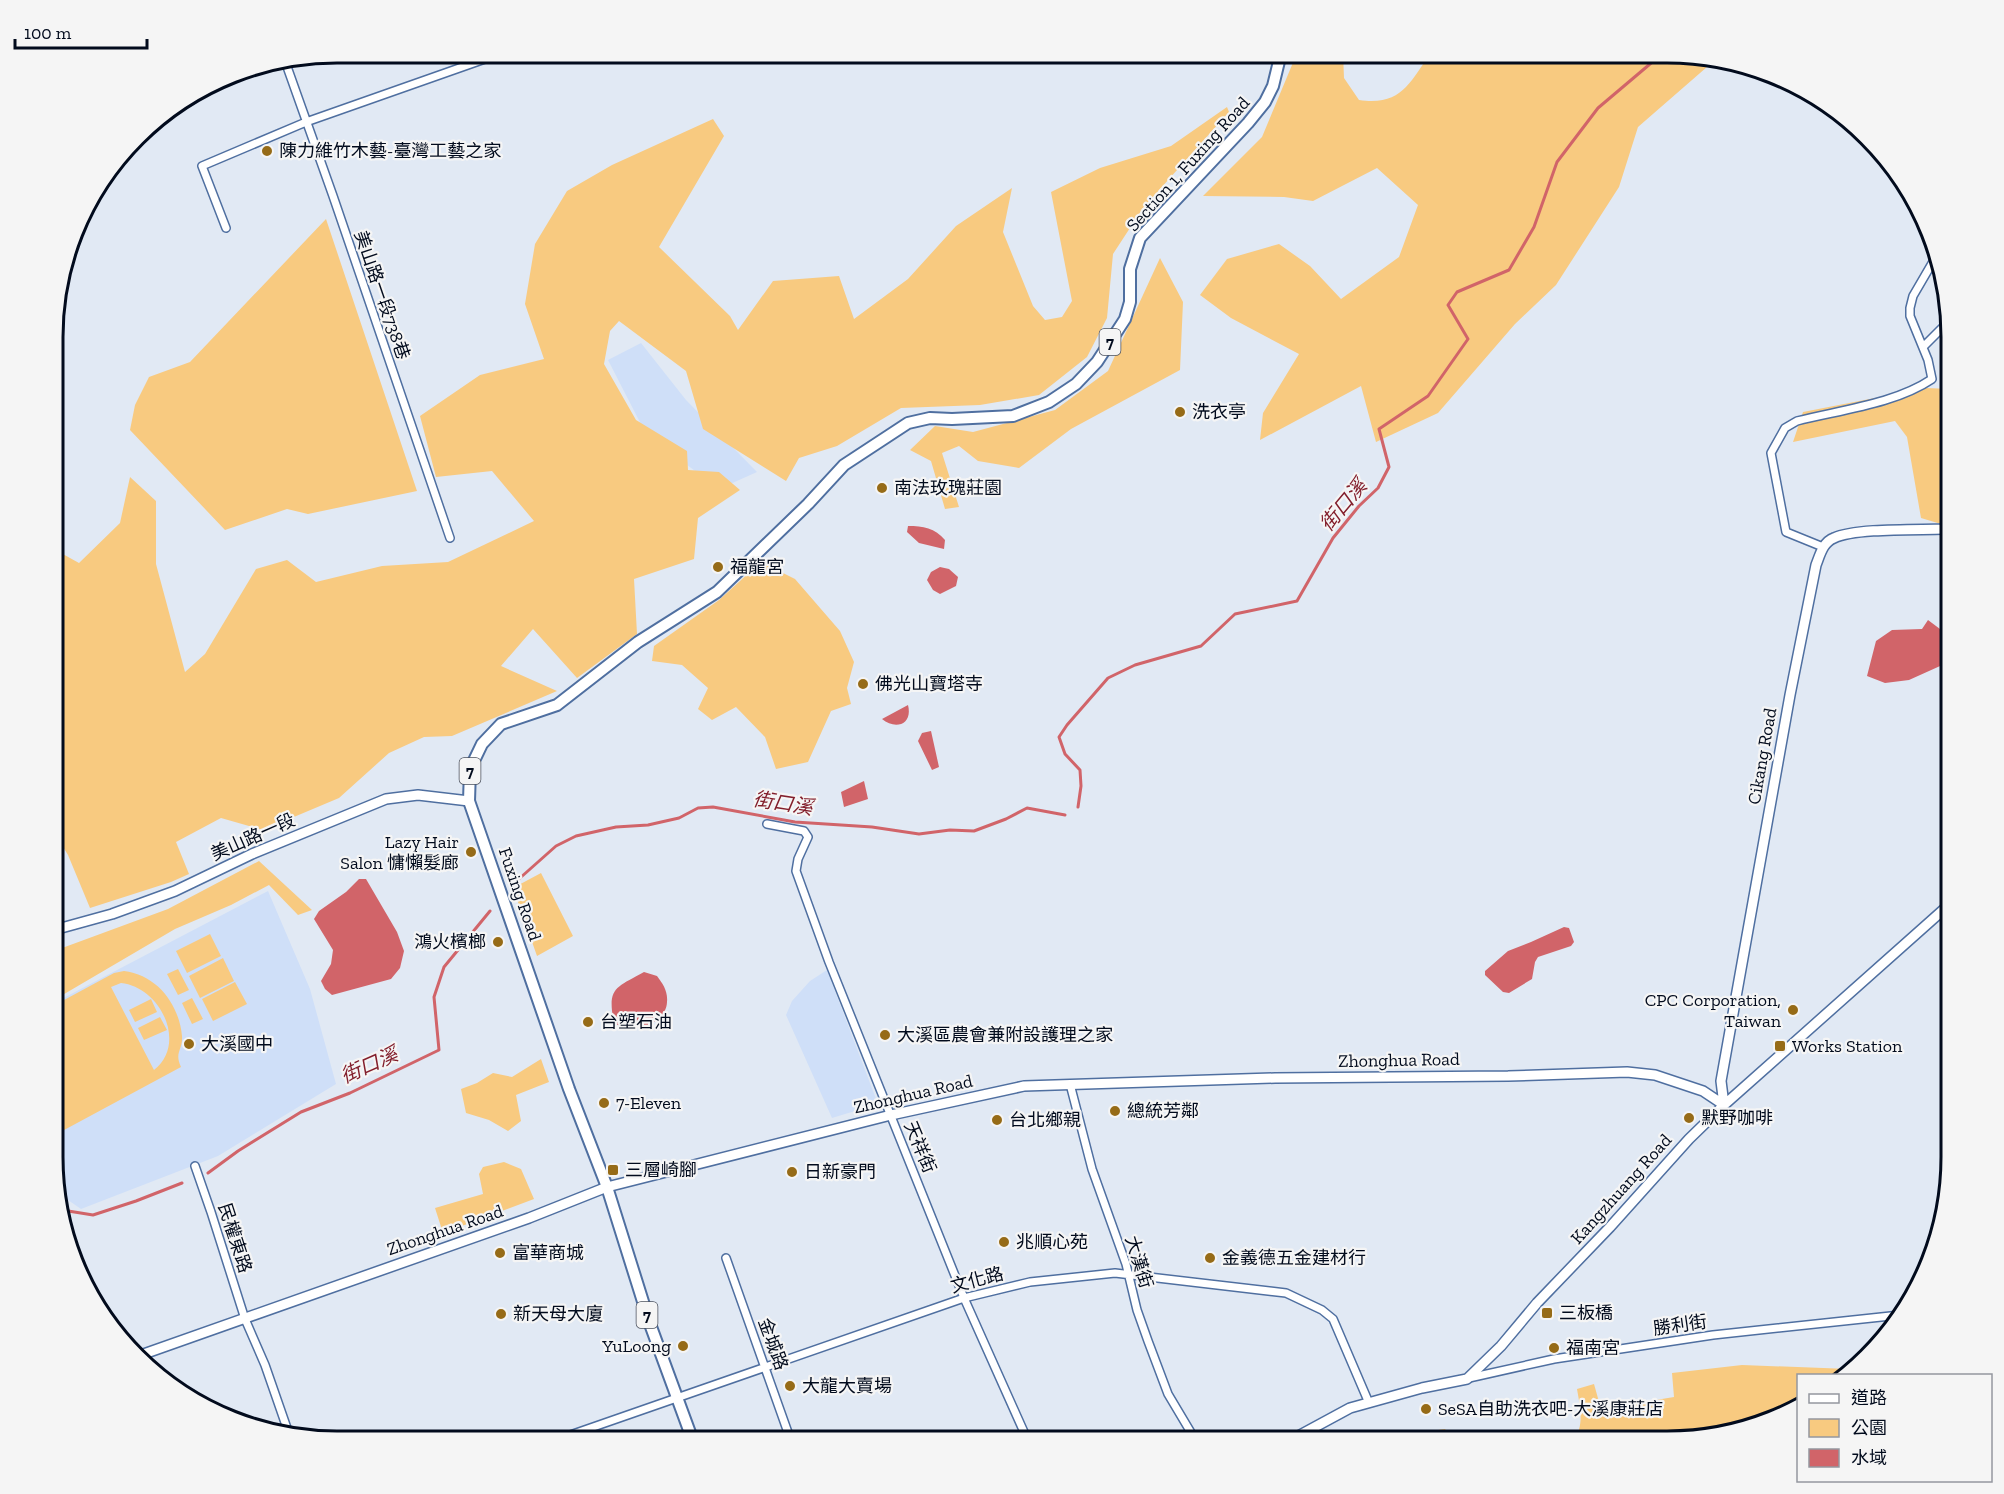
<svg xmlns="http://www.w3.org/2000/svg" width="2004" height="1494" font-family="'Zilla Slab','Noto Sans TC',serif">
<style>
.built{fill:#cfdff8}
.green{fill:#f8ca80;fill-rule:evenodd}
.water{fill:#d16469}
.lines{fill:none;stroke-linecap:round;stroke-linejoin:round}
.stream{stroke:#d16469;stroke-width:3}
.minor-casing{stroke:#4f6fa0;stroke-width:10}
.tertiary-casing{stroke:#4f6fa0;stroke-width:12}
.primary-casing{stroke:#4f6fa0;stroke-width:14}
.minor{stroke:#fff;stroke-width:7}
.tertiary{stroke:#fff;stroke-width:9}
.primary{stroke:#fff;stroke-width:10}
.poi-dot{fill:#966b17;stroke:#f5f5f5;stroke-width:2}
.labels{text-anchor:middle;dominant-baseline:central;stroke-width:4.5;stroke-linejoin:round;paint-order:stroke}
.shield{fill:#f5f5f5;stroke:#4b515e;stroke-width:1.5}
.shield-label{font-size:16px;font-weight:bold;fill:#020b1d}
.poi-label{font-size:18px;fill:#020b1d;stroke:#f5f5f5;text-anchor:start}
.street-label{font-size:18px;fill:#020b1d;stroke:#f5f5f5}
.water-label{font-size:20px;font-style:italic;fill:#831f2c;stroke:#f5f5f5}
.rim{fill:none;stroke:#020b1d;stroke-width:3}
</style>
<rect width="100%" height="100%" fill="#e1e9f4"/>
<path class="built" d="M 641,343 L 686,400 L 757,472 L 719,489 L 646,434 L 608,360 Z
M 268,891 L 310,989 L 336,1084 L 218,1156 L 81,1209 L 58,1193 L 53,1176 L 54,1003 Z
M 827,970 L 878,1104 L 832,1118 L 786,1015 L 792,1001 L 810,981 Z"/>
<path class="green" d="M 1297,53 L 1343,53 L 1344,78 L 1359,100 C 1402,106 1409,83 1431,53 L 1686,53 L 1715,60 L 1638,127 L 1619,187 L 1556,285 L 1515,324 L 1438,413 L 1376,442 L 1361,386 L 1260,440 L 1263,413 L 1299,354 L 1231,318 L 1200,295 L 1227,259 L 1279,244 L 1310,266 L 1341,299 L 1399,257 L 1418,205 L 1377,168 L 1313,201 L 1284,197 L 1203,196 L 1262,137 Z
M 1227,107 L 1229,112 L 1143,208 L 1113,254 L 1107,318 L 1087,357 L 1039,395 L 980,405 L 901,408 L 837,446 L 799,458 L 786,481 L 703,429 L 686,371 L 619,321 L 610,331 L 604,364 L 636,420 L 687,451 L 688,470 L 719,472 L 740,490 L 698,518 L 694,559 L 634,579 L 637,634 L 577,678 L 533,629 L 501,666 L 557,691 L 452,736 L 424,737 L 389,753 L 339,798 L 263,830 L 221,818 L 176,842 L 189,874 L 171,882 L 90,908 L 68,855 L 54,832 L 55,503 L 61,553 L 79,563 L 120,523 L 130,477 L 156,501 L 156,564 L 185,672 L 205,654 L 256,569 L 287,560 L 316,582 L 382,566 L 448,562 L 534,521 L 492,471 L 436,477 L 420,416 L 480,375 L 544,359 L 525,304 L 535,244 L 567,191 L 612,165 L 713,119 L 724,136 L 659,247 L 730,316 L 738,330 L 773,281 L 839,276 L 854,319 L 908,279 L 956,226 L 1012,188 L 1003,232 L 1033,306 L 1045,320 L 1062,317 L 1072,301 L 1051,192 L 1100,168 L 1171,146 Z
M 326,219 L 417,491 L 308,514 L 287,509 L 225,530 L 130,430 L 135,405 L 149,377 L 190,362 Z
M 1160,258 L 1183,302 L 1180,370 L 1071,429 L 1019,468 L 978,461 L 959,446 L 942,453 L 959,507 L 945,509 L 931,461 L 910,450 L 935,426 L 973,432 L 1055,410 L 1108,371 Z
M 1926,388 L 1951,389 L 1951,519 L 1941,524 L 1921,518 L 1907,437 L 1895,421 L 1793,442 L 1803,412 Z
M 761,562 L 795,579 L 840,631 L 854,662 L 847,688 L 851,704 L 831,711 L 808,762 L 776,769 L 765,737 L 736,707 L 712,720 L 698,709 L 708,688 L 682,665 L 652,661 L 654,646 L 719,600 Z
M 259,861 L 312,910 L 298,915 L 269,885 L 231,905 L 175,929 L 54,1000 L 54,951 L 168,909 Z
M 541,873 L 573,936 L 537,956 L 513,888 Z
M 210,934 L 221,956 L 187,973 L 176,951 Z
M 223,958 L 234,981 L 200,998 L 189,976 Z
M 178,969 L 189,990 L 178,995 L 167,974 Z
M 124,971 C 157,975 179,1004 182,1036 C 183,1050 174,1052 181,1067 L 53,1136 L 53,1006 L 114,973 ZM 121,983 C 160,987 188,1043 154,1070 L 111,987 Z
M 235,982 L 247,1004 L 213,1021 L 202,999 Z
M 192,998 L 203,1019 L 192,1024 L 182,1003 Z
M 151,999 L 157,1012 L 135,1022 L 129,1010 Z
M 160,1017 L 167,1030 L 144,1040 L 138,1028 Z
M 541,1059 L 549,1082 L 516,1095 L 521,1121 L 508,1131 L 489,1120 L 466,1113 L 461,1089 L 477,1083 L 493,1073 L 512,1077 Z
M 504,1162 L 521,1169 L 534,1199 L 443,1233 L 435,1208 L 483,1194 L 479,1174 L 483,1167 Z
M 1742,1365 L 1849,1369 L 1841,1375 L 1798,1376 L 1798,1408 L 1793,1412 L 1667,1441 L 1573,1441 C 1585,1426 1580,1407 1577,1389 L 1594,1384 L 1601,1409 L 1674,1397 L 1672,1373 Z
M 1445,1429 L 1454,1441 L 1367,1441 L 1370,1440 Z"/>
<path class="water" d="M 908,526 C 923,526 935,528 945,540 L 944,549 L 919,543 L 907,532 Z
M 940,567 L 949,569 L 958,577 L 956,586 L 940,594 L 933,590 L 927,580 L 931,572 Z
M 1928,620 L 1944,632 L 1949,662 L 1909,680 L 1885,683 L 1867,676 L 1876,641 L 1892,630 L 1922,629 Z
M 908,705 C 913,725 895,730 882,719 Z
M 931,731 L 939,767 L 932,770 L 918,741 L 922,733 Z
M 864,781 L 868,799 L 844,807 L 841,792 Z
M 359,879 L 366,879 L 397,932 L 404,951 L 400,968 L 391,979 L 332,995 L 325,989 L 321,981 L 331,964 L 333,950 L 314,919 L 319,911 L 346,892 Z
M 1564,927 L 1569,928 L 1574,942 L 1571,946 L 1538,957 L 1535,962 L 1532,979 L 1509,993 L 1503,992 L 1485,975 L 1485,971 L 1508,951 L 1531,942 Z
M 644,972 L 657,976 C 663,984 668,991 667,1002 C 666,1025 632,1034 614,1023 C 607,988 615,988 644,972 Z"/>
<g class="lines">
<path class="stream" d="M 1078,807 L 1081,786 L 1080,770 L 1065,754 L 1059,737 L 1067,725 L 1108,678 L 1135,665 L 1201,646 L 1235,614 L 1297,601 L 1333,538 L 1359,506 L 1378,488 L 1389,467 L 1379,429 L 1428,396 L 1468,339 L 1448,305 L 1457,292 L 1509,270 L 1534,227 L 1557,162 L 1598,108 L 1663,53
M 511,886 L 556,846 L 576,836 L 616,827 L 648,825 L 679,818 L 698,808 L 713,807 L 795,822 L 872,827 L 919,834 L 950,830 L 974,831 L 1006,819 L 1027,808 L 1065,815
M 208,1173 L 238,1151 L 301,1112 L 350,1093 L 439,1050 L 434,997 L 444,967 L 490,911
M 62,1210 L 93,1215 L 136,1201 L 182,1183"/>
<g class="minor-casing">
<path id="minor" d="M 285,61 L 333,196 L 450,538
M 226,228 L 202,166 L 306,122 L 502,53
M 1923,347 L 1948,322
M 1823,547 L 1786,532 L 1771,453 L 1785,428 L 1797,421 C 1840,410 1895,404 1932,379 L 1928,360 L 1910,316 L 1910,308 L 1913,296 L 1934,260
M 767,824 L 804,831 L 808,837 L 798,859 L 796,871 L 829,962 L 964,1298 L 1028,1441
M 1070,1084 L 1092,1169 L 1126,1264 L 1137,1310 L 1148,1341 L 1168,1394 L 1196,1441
M 195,1166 L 211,1212 L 245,1319 L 265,1365 L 289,1434
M 726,1258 L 791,1441
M 1469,1378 L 1554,1359 L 1713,1335 L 1900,1315
M 553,1441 L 964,1298 L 1030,1282 L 1115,1273 L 1286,1293 L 1322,1310 L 1333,1319 L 1369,1403"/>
</g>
<g class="tertiary-casing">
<path id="tertiary" d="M 54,930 L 112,914 L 175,891 L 252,854 L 386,799 L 418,795 L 469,801
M 1724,1105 L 1721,1081 L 1790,695 L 1816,565 C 1820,555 1823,542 1834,538 C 1855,528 1918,530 1943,529 L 1951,525
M 138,1356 L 529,1218 L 607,1187 L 891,1115 L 1024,1086 L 1275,1078 L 1508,1076 L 1627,1072 L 1655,1075 L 1703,1091 L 1724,1105
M 1289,1441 L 1350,1408 L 1422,1388 L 1467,1379 L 1501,1346 L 1537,1303 L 1610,1227 L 1689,1139 L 1724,1105 L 1951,903"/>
</g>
<g class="primary-casing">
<path id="primary" d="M 693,1441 L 650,1324 L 607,1187 L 569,1089 L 469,801 L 470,769 L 482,744 L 501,724 L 557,705 L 638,642 L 717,592 L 808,504 L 844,465 L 908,423 L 930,418 L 952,419 L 1013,416 L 1049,402 L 1076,384 L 1097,362 L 1125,319 L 1130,302 L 1130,269 L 1140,238 L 1248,123 L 1265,102 L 1273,86 L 1281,53"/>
</g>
<use href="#minor" class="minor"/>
<use href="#tertiary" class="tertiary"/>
<use href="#primary" class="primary"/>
</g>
<g class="poi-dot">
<circle cx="267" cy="151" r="6"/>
<circle cx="1180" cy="412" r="6"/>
<circle cx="882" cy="488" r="6"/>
<circle cx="718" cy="567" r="6"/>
<circle cx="863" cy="684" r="6"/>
<circle cx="471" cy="852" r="6"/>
<circle cx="498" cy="942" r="6"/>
<circle cx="1793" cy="1010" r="6"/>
<circle cx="588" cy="1022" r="6"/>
<circle cx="885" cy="1035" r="6"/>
<circle cx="189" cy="1044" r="6"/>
<rect x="1774" y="1040" width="12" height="12" rx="3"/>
<circle cx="604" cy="1103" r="6"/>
<circle cx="1115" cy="1111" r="6"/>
<circle cx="1689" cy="1118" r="6"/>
<circle cx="997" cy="1120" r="6"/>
<rect x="607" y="1164" width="12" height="12" rx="3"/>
<circle cx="792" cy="1172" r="6"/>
<circle cx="1004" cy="1242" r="6"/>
<circle cx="500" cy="1253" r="6"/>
<circle cx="1210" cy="1258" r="6"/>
<rect x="1541" y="1307" width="12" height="12" rx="3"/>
<circle cx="501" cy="1314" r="6"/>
<circle cx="683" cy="1346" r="6"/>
<circle cx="1554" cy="1348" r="6"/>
<circle cx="790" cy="1386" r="6"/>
<circle cx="1426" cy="1409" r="6"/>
</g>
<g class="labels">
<g class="shield">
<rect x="1099.5" y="329" width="21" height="26" rx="4.5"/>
<rect x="459.5" y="758" width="21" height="26" rx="4.5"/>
<rect x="636.5" y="1302" width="21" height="26" rx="4.5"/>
</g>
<g class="shield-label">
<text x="1110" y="342">7</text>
<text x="470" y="771">7</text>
<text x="647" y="1315">7</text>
</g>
<g class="poi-label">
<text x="279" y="151">陳力維竹木藝-臺灣工藝之家</text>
<text x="1192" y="412">洗衣亭</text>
<text x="894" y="488">南法玫瑰莊園</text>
<text x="730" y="567">福龍宮</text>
<text x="875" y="684">佛光山寶塔寺</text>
<text x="459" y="842" text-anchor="end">Lazy Hair<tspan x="459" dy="21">Salon 慵懶髮廊</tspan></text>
<text x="486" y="942" text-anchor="end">鴻火檳榔</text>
<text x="1781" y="1000" text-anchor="end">CPC Corporation,<tspan x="1781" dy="21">Taiwan</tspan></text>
<text x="600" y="1022">台塑石油</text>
<text x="897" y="1035">大溪區農會兼附設護理之家</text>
<text x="201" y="1044">大溪國中</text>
<text x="1792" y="1046">Works Station</text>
<text x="616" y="1103">7-Eleven</text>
<text x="1127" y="1111">總統芳鄰</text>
<text x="1701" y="1118">默野咖啡</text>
<text x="1009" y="1120">台北鄉親</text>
<text x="625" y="1170">三層崎腳</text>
<text x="804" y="1172">日新豪門</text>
<text x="1016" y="1242">兆順心苑</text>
<text x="512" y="1253">富華商城</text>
<text x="1222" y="1258">金義德五金建材行</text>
<text x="1559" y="1313">三板橋</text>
<text x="513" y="1314">新天母大廈</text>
<text x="671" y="1346" text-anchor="end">YuLoong</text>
<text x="1566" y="1348">福南宮</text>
<text x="802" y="1386">大龍大賣場</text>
<text x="1438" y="1409">SeSA自助洗衣吧-大溪康莊店</text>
</g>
<g class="street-label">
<text transform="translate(1188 164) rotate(-48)">Section 1, Fuxing Road</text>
<text transform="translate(382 295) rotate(71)">美山路一段738巷</text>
<text transform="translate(1762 756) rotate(-80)">Cikang Road</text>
<text transform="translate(253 837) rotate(-24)">美山路一段</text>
<text transform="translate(520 894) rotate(71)">Fuxing Road</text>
<text transform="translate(1399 1060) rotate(-1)">Zhonghua Road</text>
<text transform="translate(913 1094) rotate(-13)">Zhonghua Road</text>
<text transform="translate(920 1147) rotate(67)">天祥街</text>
<text transform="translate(1621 1189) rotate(-48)">Kangzhuang Road</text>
<text transform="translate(445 1230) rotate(-19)">Zhonghua Road</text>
<text transform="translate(235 1238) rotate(72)">民權東路</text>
<text transform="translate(1139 1262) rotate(73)">大漢街</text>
<text transform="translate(977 1280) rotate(-15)">文化路</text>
<text transform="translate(1680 1325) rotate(-8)">勝利街</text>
<text transform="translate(773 1344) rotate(70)">金城路</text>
</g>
<g class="water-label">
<text transform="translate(1343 505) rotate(-50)">街口溪</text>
<text transform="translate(783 803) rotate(9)">街口溪</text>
<text transform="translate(369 1065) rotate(-24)">街口溪</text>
</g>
</g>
<path d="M0 0H2004V1494H0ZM337 63H1667A274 274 0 0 1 1941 337V1157A274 274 0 0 1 1667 1431H337A274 274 0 0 1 63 1157V337A274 274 0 0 1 337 63Z" fill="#f5f5f5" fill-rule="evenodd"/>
<path class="rim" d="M337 63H1667A274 274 0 0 1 1941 337V1157A274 274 0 0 1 1667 1431H337A274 274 0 0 1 63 1157V337A274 274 0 0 1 337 63Z"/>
<rect x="1797" y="1374" width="195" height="108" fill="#f5f5f5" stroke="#94979f" stroke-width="1.5"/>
<rect x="1809" y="1394" width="30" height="9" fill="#ffffff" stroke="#94979f" stroke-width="1.5"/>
<text x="1851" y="1404" font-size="18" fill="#020b1d">道路</text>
<rect x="1809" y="1419" width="30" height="18" fill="#f8ca80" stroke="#94979f" stroke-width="1.5"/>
<text x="1851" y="1434" font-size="18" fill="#020b1d">公園</text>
<rect x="1809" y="1449" width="30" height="18" fill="#d16469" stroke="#94979f" stroke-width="1.5"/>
<text x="1851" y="1464" font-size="18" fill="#020b1d">水域</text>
<path d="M15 39v9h132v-9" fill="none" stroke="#020b1d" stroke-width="3"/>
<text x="24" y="39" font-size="18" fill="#020b1d" stroke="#f5f5f5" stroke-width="4.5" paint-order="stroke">100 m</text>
</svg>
